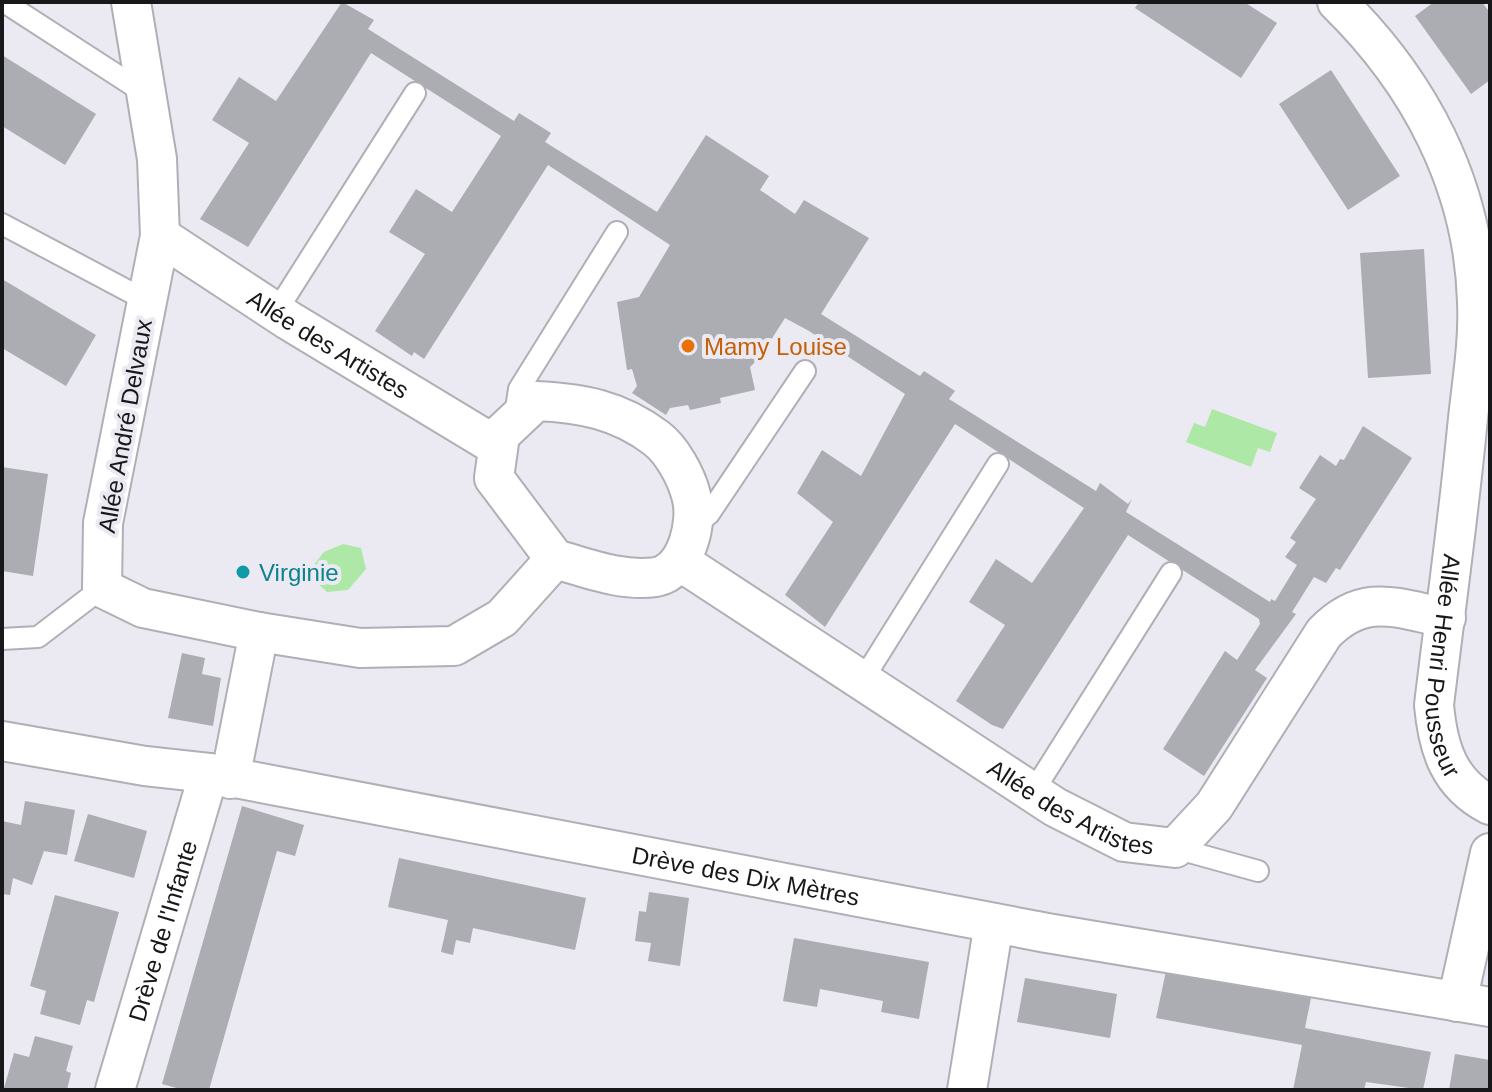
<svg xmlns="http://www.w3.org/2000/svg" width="1492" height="1092" font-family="Arial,sans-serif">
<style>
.green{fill:#aee8a6}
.building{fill:#acacb3}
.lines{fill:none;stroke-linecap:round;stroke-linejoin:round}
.service-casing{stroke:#b0afb6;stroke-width:24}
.minor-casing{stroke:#b0afb6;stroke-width:42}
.service{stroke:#fff;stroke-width:20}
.minor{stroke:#fff;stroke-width:38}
.food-dot{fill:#e8710a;stroke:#ebeaf2;stroke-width:3}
.culture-dot{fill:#0f9aa8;stroke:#ebeaf2;stroke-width:3}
.labels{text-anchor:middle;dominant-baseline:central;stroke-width:8;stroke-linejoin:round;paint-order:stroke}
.street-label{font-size:24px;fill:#18181b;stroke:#ebeaf2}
.food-label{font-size:24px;fill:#c56008;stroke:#ebeaf2;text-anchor:start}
.culture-label{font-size:24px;fill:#0d838f;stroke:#ebeaf2;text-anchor:start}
</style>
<rect width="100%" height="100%" fill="#ebeaf2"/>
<path class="green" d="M 1212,409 L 1277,433 L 1270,452 L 1258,448 L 1251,467 L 1186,442 L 1194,423 L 1205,427 Z
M 343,544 L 361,548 L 366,569 L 348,590 L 327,592 L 314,580 L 312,567 L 324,552 Z"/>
<path class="building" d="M 342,2 L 374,20 L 368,29 L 514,121 L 519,113 L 551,133 L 545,142 L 657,212 L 706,135 L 769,176 L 760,190 L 795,214 L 804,200 L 869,238 L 821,314 L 920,376 L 924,371 L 952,389 L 955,391 L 949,399 L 1096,491 L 1100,483 L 1128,504 L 1132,499 L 1126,512 L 1270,602 L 1271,599 L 1275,601 L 1297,565 L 1285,557 L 1296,542 L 1290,538 L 1316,499 L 1299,488 L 1320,455 L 1336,466 L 1340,459 L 1344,460 L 1363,426 L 1412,458 L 1340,570 L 1336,568 L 1326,583 L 1314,577 L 1292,612 L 1296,614 L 1255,670 L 1267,678 L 1204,776 L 1163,749 L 1225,651 L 1237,660 L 1260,624 L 1259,619 L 1128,535 L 1003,729 L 992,725 L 956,701 L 1005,625 L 969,602 L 996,559 L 1032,583 L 1084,508 L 955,424 L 825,627 L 785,595 L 833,522 L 797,493 L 822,450 L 861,476 L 905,394 L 809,331 L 785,318 L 760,357 L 750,367 L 755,390 L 720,398 L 721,403 L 690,410 L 688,405 L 670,408 L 666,415 L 632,393 L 637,386 L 632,369 L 627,370 L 617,302 L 639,297 L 670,245 L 548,165 L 424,359 L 414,352 L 412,356 L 375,331 L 425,254 L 389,232 L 416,189 L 452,212 L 501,136 L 371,53 L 248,247 L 200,219 L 249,143 L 212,120 L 239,77 L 276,101 Z
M 1139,2 L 1244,2 L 1277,23 L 1241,78 L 1135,8 Z
M 1434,2 L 1482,2 L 1490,13 L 1490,80 L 1471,94 L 1415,16 Z
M 2,55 L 96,114 L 65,165 L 2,126 Z
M 1331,70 L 1400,176 L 1348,210 L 1279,104 Z
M 1424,249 L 1431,374 L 1368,378 L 1360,253 Z
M 2,279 L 96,335 L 66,386 L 2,348 Z
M 2,467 L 48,474 L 33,576 L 2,571 Z
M 182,653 L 205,658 L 202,674 L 221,678 L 213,726 L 168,718 Z
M 25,801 L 75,810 L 67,855 L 44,851 L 32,885 L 13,878 L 10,895 L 2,894 L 2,821 L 21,825 Z
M 242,806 L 304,825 L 295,856 L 277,851 L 209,1090 L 184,1090 L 162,1084 Z
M 88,814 L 147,831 L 134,878 L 74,861 Z
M 399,858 L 586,898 L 575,950 L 473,928 L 470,943 L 456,940 L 453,955 L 441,952 L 448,920 L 388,907 Z
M 649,892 L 689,898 L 680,966 L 648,961 L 651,943 L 635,941 L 639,911 L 646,912 Z
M 55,895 L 119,912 L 94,1002 L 87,1000 L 80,1025 L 40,1014 L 46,991 L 30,986 Z
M 794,938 L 929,962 L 919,1019 L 881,1012 L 883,1001 L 820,989 L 817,1007 L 783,1001 Z
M 1166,971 L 1311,998 L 1305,1028 L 1431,1052 L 1423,1090 L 1366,1082 L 1364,1090 L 1293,1090 L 1302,1045 L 1156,1018 Z
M 1025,978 L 1117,994 L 1110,1038 L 1017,1022 Z
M 35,1036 L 73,1046 L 66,1071 L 71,1073 L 67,1090 L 4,1088 L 14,1053 L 29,1057 Z
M 1455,1054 L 1490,1060 L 1490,1090 L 1449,1090 Z"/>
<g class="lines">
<g class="service-casing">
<path id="service" d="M 4,2 L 143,92
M 2,224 L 147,301
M 276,312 L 415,93
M 515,415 L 519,389 L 617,232
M 693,527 L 709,514 L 805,371
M 2,639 L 38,637 L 102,588
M 862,681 L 998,464
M 1033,792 L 1171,573
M 1175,848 L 1258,871"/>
</g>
<g class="minor-casing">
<g id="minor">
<path d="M 131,2 L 157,159 L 160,236 L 103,523 L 102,588 L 143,608 L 259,632 L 230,779"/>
<path id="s1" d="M 1337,2 C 1419,82 1474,185 1477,302 C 1479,344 1471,386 1467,428 C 1458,521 1445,613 1434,705 C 1438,749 1449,784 1490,805"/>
<path id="s2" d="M 160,236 L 288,320 L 498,447"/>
<path id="s3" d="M 681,562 L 1055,807 L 1124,842 L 1175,848 L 1214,806 L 1324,633 C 1364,592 1396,608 1446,618"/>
<path d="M 259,632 L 360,648 L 454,646 L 502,618 L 555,559 L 494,478 L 500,435 L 536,401 C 582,403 619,410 656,438 C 672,450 686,476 691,495 C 699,521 687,571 656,577 C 622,582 587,568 555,559"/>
<path id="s4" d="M 2,741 L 145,766 L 209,773 L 1047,933 L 1490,1007"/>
<path d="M 1457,1002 L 1490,853"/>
<path id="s5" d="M 115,1090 L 209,773"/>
<path d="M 967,1090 L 994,923"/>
</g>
</g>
<use href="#service" class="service"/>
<use href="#minor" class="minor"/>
</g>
<circle class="food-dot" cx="688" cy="346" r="8"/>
<circle class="culture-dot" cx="243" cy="572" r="8"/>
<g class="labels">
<g class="street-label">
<text stroke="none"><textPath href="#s2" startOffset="200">Allée des Artistes</textPath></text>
<text transform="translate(125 426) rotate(-80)">Allée André Delvaux</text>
<text stroke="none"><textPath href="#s1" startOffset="706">Allée Henri Pousseur</textPath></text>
<text stroke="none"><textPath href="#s3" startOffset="462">Allée des Artistes</textPath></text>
<text stroke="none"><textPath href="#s4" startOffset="756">Drève des Dix Mètres</textPath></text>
<text stroke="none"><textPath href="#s5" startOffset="166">Drève de l'Infante</textPath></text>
</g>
<g class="food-label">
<text x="704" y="346">Mamy Louise</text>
</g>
<g class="culture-label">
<text x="259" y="572">Virginie</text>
</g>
</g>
<rect width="1492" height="1092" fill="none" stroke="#18181b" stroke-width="8"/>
</svg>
